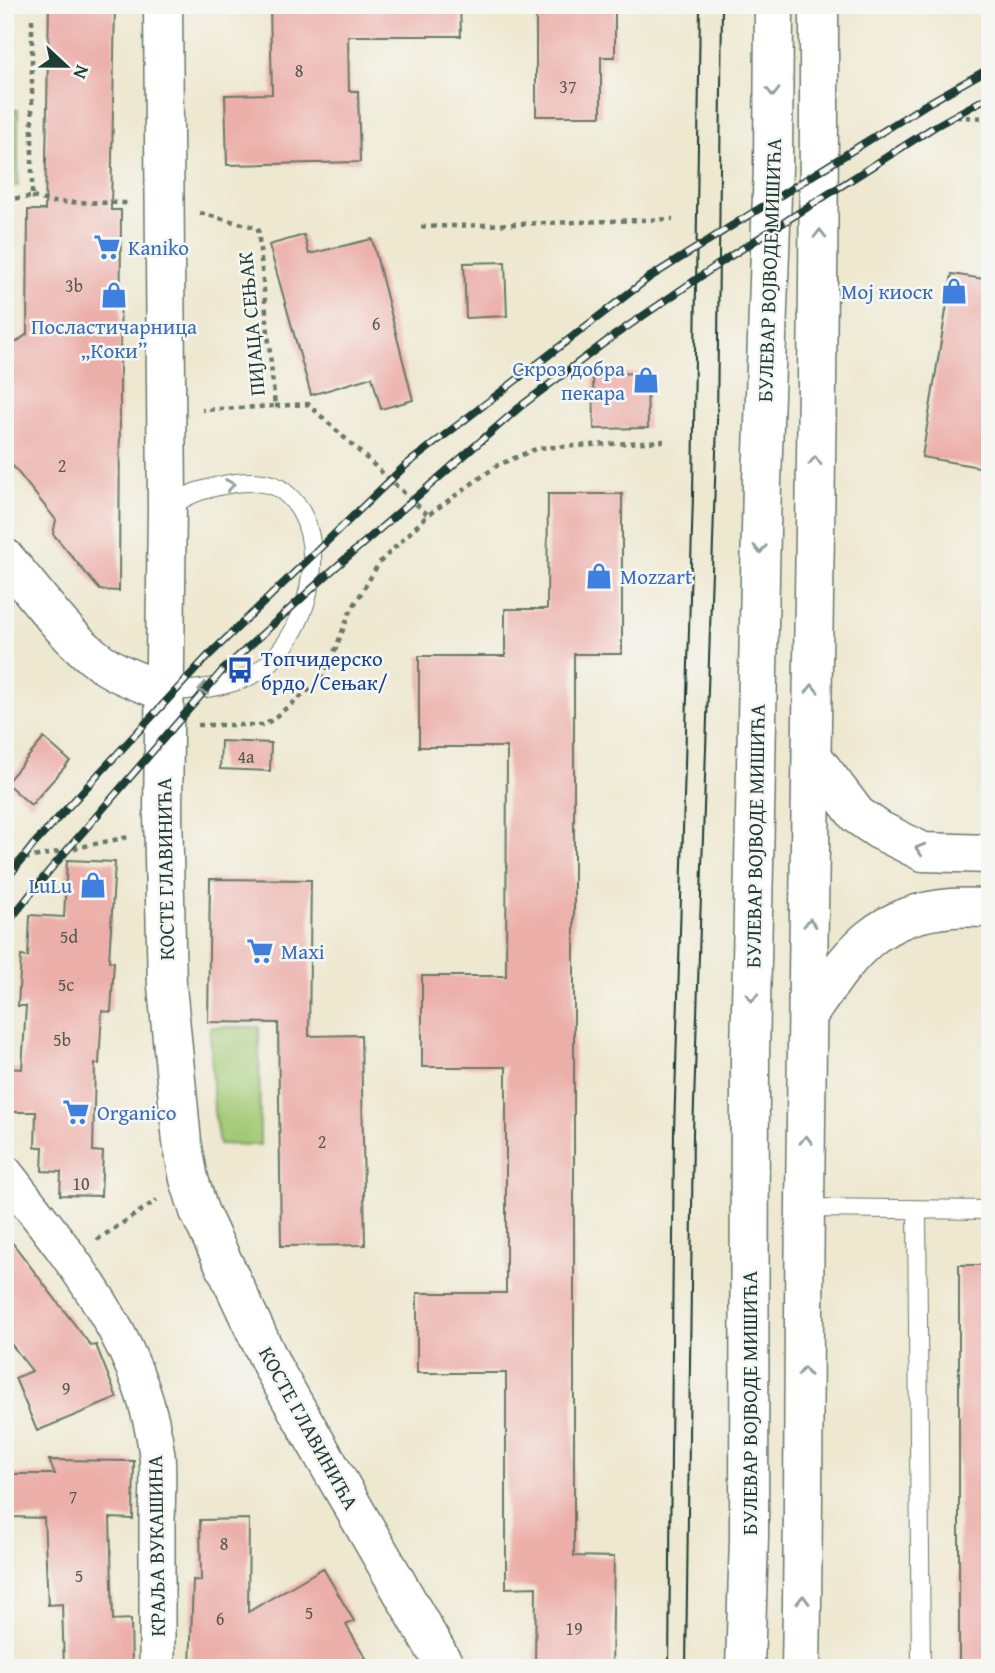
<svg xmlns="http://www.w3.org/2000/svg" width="995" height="1673" font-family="'Gentium Book Plus',serif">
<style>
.green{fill:#a3c974;stroke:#618354;stroke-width:2}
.building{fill:#ecaea9}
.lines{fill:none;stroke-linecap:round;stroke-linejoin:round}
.service-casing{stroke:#67796b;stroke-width:20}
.minor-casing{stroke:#67796b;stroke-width:38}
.tertiary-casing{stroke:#67796b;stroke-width:41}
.secondary-casing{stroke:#67796b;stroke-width:41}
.primary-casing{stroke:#67796b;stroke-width:41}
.path{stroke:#67796b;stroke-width:4.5;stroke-dasharray:5 5;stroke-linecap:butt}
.service{stroke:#fff;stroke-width:18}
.minor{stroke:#fff;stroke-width:35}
.tertiary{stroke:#fff;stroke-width:38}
.secondary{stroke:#fff;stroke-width:38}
.primary{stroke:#fff;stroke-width:38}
.tram{stroke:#1f3d34;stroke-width:2}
.rail-casing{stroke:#1f3d34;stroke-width:8}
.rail{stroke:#f6f6f2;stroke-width:5;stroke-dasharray:16;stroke-linecap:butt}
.oneway{stroke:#8f9e9a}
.labels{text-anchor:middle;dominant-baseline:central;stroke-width:5;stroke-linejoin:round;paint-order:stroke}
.number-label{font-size:18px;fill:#525951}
.shop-label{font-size:21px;fill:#366cbe;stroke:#f6f6f2;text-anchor:start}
.street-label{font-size:21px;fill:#1f3d34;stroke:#f6f6f2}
.transit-label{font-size:21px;fill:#164399;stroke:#f6f6f2;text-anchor:start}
</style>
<rect width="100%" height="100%" fill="#f6f6f2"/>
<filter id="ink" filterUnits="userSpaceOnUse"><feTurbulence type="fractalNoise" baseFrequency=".0143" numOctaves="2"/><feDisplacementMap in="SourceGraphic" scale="14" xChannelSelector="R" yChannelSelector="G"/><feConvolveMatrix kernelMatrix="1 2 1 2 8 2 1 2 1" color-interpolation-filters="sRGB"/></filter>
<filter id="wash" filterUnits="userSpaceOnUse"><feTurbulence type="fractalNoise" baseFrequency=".00686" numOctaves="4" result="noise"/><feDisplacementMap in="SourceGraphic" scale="28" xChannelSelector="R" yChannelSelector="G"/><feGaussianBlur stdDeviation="1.57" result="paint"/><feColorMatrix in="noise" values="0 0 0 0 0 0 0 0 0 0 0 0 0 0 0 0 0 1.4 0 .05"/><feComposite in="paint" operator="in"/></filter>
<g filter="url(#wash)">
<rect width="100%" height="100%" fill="#eee8d0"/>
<path class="green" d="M 5,110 L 18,110 L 18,186 L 5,186 Z
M 259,1027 L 260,1145 L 219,1144 L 214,1111 L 210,1027 Z"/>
<g id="blocks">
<path class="building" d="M 49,5 L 115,5 L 111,210 L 121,210 L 119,591 L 100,590 L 53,534 L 56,520 L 5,456 L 5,351 L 27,334 L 28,210 L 45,210 Z
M 270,5 L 460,5 L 461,36 L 348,36 L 349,91 L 358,91 L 360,162 L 227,165 L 225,95 L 272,94 Z
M 536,5 L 615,5 L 615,57 L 601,57 L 601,116 L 536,116 Z
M 304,235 L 309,254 L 372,239 L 413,400 L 381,409 L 372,377 L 311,395 L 269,245 Z
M 505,262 L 507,316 L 466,318 L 464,263 Z
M 952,274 L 990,280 L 990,469 L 922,457 Z
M 647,373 L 648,428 L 594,429 L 593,374 Z
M 548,494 L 622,494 L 622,654 L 574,654 L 574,1556 L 614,1557 L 612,1668 L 535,1668 L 536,1587 L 506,1588 L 506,1373 L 417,1373 L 417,1293 L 506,1293 L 506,1067 L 422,1067 L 422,976 L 506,976 L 507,747 L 419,747 L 419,656 L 505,656 L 505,609 L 547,609 Z
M 44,738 L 70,761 L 31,805 L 6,783 Z
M 221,741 L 271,743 L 270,771 L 220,769 Z
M 67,860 L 115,862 L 109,961 L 114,962 L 111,1012 L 102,1011 L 99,1064 L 95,1064 L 93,1151 L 103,1152 L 101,1196 L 60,1195 L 61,1172 L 42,1171 L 43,1147 L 35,1147 L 36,1112 L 5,1112 L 5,1068 L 22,1069 L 26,1006 L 18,1006 L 21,956 L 28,957 L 30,915 L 64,917 Z
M 210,879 L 311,880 L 309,1036 L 361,1035 L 365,1245 L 281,1246 L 278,1023 L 208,1022 Z
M 5,1233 L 91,1346 L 96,1345 L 117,1398 L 37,1431 L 15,1378 L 32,1371 L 5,1336 Z
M 959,1265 L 990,1265 L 990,1668 L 959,1668 Z
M 49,1460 L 134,1461 L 133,1519 L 110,1518 L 113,1620 L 131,1619 L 132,1668 L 64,1668 L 62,1604 L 48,1605 L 44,1518 L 12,1517 L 12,1474 L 55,1474 Z
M 249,1519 L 248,1612 L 323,1568 L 354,1621 L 346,1625 L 372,1668 L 190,1668 L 193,1580 L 201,1581 L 200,1520 Z"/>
</g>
</g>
<g filter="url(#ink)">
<use href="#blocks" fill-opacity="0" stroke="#67796b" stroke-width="2"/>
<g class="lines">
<g class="service-casing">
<path id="service" d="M 163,691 C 192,691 225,688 252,675 C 308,646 338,533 283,491 C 263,475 223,484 200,491 C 189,494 177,502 167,508
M 805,1208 L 990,1210
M 917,1211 L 921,1668"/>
</g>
<g class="minor-casing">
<path id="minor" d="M 5,1173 C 71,1258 144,1344 157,1455 C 159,1477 157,1501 157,1524 C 157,1572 157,1620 157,1668"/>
</g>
<g class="tertiary-casing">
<path id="tertiary" d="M 163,5 L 167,508 L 163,813 L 167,986 L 182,1142 L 189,1179 L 199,1211 L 273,1368 L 446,1668
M 5,558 C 34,591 61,631 95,658 C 115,674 140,682 163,691"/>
</g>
<g class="secondary-casing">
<path id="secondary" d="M 813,757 L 857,815 L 879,830 L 923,852 L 990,854
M 808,1015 C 849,956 873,914 952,908 C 964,907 977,908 990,908"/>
</g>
<g class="primary-casing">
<path id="primary" d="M 745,1668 L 749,1537 L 750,1055 L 762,481 L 773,166 L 774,5
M 801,1668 C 804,1515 803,1361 805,1208 C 809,807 820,406 819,5"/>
</g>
<path class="path" d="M 872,13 L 872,5
M 956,117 L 990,118
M 32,197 L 53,202 L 129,203
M 5,199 L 32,197 L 32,17
M 200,213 L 258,228 L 275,406 L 202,410
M 421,227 L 673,219
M 275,406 L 308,404 L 428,515
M 198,725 L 265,725 L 318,683 L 336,648 L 349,614 L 379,563 L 428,515 L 498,465 L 538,448 L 664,441
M 5,863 L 128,837
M 97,1240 L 157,1200"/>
<use href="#service" class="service"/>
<use href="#minor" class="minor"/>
<use href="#tertiary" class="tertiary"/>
<use href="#secondary" class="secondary"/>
<use href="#primary" class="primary"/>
<path class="tram" d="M 669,1668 L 674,1132 L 693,496 L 700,5
M 686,1668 L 693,1133 L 717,423 L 722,5"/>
<g class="rail-casing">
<path id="rail" d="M 5,881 L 34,844 L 206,658 L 406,465 L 650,277 L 925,105 L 990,68
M 5,926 L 49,871 L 222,671 L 328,574 L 521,406 L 612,337 L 729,257 L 934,127 L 990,96"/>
</g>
<use href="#rail" class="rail"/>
</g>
<defs><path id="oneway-chevron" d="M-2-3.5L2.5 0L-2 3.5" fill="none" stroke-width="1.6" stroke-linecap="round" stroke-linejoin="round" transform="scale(1.75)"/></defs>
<g class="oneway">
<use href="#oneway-chevron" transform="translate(773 92) rotate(90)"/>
<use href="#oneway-chevron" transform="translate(820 234) rotate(-90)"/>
<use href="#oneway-chevron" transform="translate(815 461) rotate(-89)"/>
<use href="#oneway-chevron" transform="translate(230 485) rotate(-9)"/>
<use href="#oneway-chevron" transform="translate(760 549) rotate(91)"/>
<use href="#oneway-chevron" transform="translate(203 689) rotate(168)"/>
<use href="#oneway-chevron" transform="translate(812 689) rotate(-90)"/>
<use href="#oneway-chevron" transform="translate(920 849) rotate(-164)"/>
<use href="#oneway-chevron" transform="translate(810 923) rotate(-89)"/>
<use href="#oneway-chevron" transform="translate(752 997) rotate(91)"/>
<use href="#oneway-chevron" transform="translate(806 1140) rotate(-89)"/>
<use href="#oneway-chevron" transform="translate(804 1372) rotate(-90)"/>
<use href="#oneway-chevron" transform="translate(803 1600) rotate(-89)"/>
</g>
</g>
<defs>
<g id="supermarket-bare" transform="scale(2.1)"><path d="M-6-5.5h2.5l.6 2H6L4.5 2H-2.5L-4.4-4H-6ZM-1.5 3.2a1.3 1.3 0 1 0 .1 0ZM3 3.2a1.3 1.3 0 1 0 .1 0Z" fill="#3f7fe0" stroke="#f6f6f2" stroke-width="2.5" paint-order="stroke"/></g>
<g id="shop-bare" transform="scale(2.1)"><path d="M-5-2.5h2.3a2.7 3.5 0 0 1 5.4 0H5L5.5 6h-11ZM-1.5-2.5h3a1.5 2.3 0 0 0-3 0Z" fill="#3f7fe0" stroke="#f6f6f2" stroke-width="2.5" paint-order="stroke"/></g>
<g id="bus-bare" transform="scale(2.1)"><path d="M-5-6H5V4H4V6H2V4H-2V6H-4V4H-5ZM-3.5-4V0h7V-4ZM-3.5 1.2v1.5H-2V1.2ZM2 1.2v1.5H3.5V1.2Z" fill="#1a4fb4" stroke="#f6f6f2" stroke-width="2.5" paint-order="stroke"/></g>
</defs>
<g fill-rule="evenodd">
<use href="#supermarket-bare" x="107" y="247"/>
<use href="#shop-bare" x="954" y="291"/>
<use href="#shop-bare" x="114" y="295"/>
<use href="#shop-bare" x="646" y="380"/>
<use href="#shop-bare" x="599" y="576"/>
<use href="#bus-bare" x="240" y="670"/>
<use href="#shop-bare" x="93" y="885"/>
<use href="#supermarket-bare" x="260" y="951"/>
<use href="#supermarket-bare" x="76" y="1112"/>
</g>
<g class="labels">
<g class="number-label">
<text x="299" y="70">8</text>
<text x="568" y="86">37</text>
<text x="74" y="285">3b</text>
<text x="376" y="323">6</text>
<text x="62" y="465">2</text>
<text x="246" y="756">4a</text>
<text x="69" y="936">5d</text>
<text x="66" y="984">5c</text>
<text x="62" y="1039">5b</text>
<text x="322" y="1141">2</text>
<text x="81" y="1183">10</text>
<text x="66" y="1388">9</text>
<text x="73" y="1496">7</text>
<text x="224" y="1543">8</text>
<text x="79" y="1575">5</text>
<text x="309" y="1612">5</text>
<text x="220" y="1618">6</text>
<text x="574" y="1628">19</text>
</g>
<g class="shop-label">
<text x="128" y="247">Kaniko</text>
<text x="933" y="291" text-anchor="end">Мој киоск</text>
<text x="114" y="326" text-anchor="middle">Посластичарница<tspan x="114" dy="24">„Коки”</tspan></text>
<text x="625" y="368" text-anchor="end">Скроз добра<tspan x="625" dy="24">пекара</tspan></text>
<text x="620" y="576">Mozzart</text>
<text x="72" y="885" text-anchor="end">LuLu</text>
<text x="281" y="951">Maxi</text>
<text x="97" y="1112">Organico</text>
</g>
<g class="street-label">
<text transform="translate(769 270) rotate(-88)">БУЛЕВАР ВОЈВОДЕ МИШИЋА</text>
<text transform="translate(251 324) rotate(-95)">ПИЈАЦА СЕЊАК</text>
<text transform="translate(755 836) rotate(-89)">БУЛЕВАР ВОЈВОДЕ МИШИЋА</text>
<text transform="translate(165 869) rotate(-91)">КОСТЕ ГЛАВИНИЋА</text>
<text transform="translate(749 1403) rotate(-90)">БУЛЕВАР ВОЈВОДЕ МИШИЋА</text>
<text transform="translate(309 1428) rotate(61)">КОСТЕ ГЛАВИНИЋА</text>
<text transform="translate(156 1546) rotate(-91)">КРАЉА ВУКАШИНА</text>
</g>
<g class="transit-label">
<text x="261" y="658">Топчидерско<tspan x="261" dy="24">брдо /Сењак/</tspan></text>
</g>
</g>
<rect width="995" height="1673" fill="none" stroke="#f6f6f2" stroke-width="28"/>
<g transform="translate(66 66) rotate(112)" stroke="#f6f6f2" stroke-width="5" paint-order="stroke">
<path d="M0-5L12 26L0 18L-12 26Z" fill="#1f3d34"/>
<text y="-10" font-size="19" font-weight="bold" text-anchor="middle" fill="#1f3d34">N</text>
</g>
</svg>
